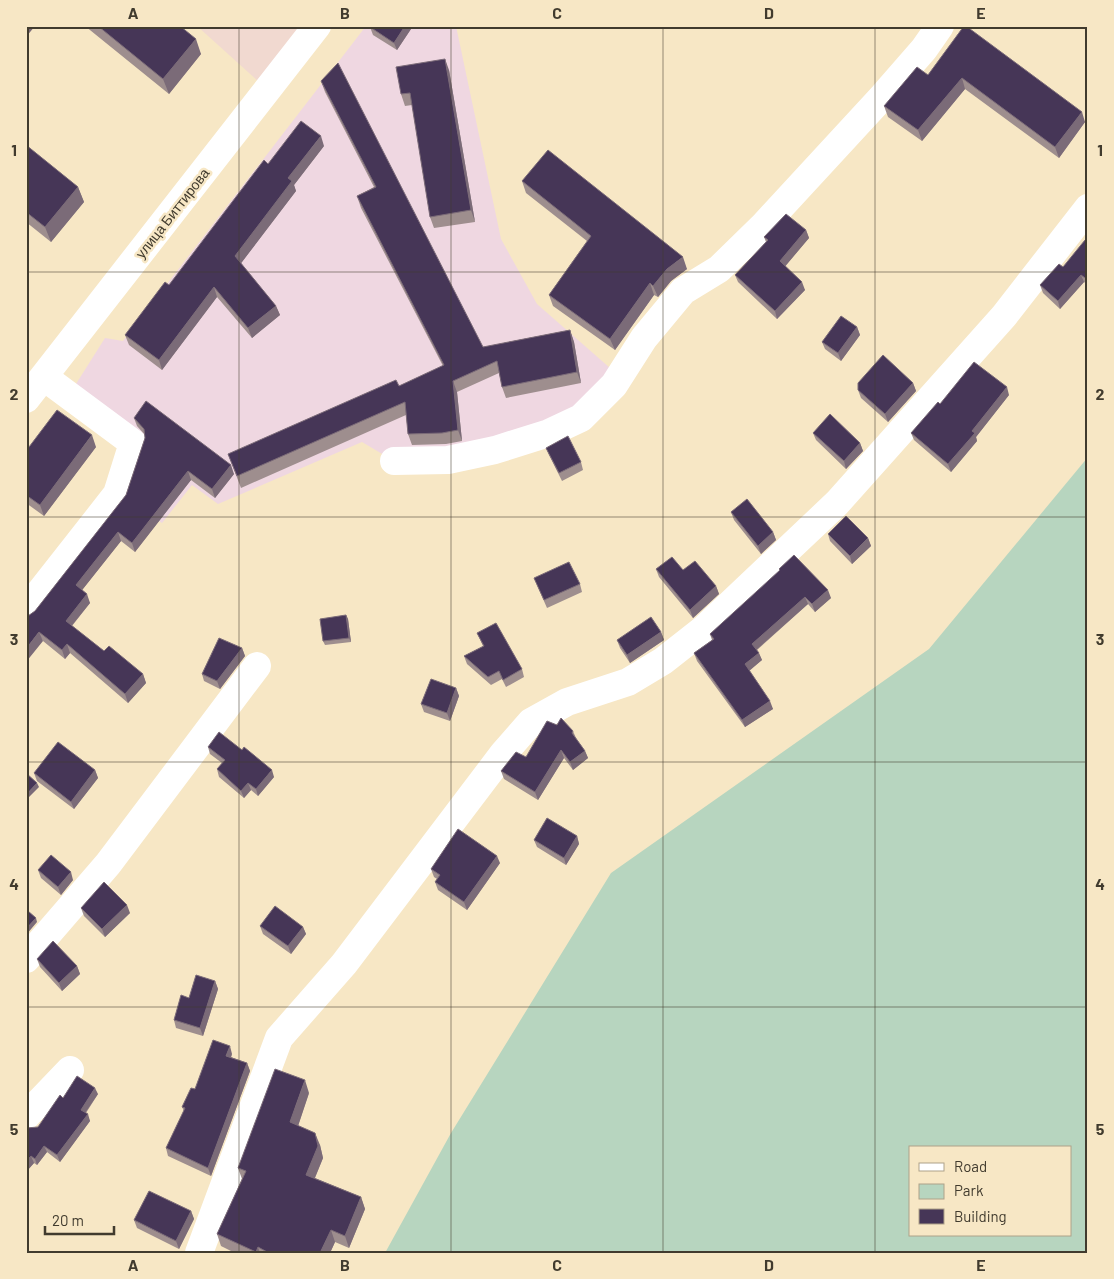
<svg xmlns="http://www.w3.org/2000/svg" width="1114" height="1279" font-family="Barlow,sans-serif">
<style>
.commercial{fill:#f1d9d0}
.industrial{fill:#efd7e1}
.green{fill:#b7d5bf;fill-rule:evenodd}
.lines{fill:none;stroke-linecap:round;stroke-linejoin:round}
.minor{stroke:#fff;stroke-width:28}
.wall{fill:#9e8e8e}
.shaded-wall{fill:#7b6b78}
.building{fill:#463657;stroke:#7b6b78}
.grid{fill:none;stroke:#413b2e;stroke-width:1;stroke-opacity:0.55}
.labels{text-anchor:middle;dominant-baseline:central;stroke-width:5;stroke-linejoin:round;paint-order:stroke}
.street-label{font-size:14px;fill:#413b2e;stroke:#f7e7c5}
.neatline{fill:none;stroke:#413b2e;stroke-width:2}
.grid-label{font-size:16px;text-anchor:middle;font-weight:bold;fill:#413b2e}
</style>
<rect width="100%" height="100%" fill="#f7e7c5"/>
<path class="commercial" d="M 197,26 L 317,26 L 268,90 Z"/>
<path class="industrial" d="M 366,26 L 456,26 L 501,239 L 537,304 L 610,368 L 581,418 L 394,461 L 362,442 L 218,504 L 192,485 L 162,523 L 117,494 L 132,442 L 69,395 L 105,338 L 123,341 Z"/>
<path class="green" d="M 1088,457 L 1088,1253 L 385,1253 L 451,1133 L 611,873 L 929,649 ZM 910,1148 L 1070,1148 L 1070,1235 L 910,1235 Z"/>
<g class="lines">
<path class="minor" d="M 26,399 L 317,26
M 394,461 L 448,460 L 495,450 L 549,433 L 581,418 L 614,385 L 644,338 L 683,291 L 719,269 L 764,225 L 883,96 L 924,49 L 940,26
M 26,610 L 117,494 L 133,443 L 44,377
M 26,959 L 108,864 L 257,666
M 26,1116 L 70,1070
M 199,1253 L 279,1038 L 344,964 L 503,754 L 531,722 L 567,702 L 628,682 L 663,661 L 705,628 L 837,503 L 1004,316 L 1088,208"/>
</g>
<path class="wall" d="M 85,26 L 180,26 L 201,54 L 169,94 Z
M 371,26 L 413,26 L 397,50 L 373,35 L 370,27 Z
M 964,26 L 1085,122 L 1059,158 L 965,89 L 922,141 L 888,117 L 884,106 L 928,75 Z
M 449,70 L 475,222 L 434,228 L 430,217 L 412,105 L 405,106 L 401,94 Z
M 321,81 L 483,347 L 570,330 L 574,342 L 581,383 L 506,398 L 502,387 L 499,373 L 457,392 L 462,441 L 446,444 L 412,445 L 408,434 L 406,415 L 241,488 L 228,454 L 399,386 L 443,366 L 361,208 L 357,196 L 374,187 L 325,92 Z
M 26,145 L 78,187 L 84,202 L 51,242 L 26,222 Z
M 324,146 L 294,185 L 296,191 L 241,263 L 276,306 L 280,315 L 252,338 L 217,297 L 162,370 L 129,345 L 125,335 L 169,285 L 268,164 Z
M 522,181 L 687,269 L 671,281 L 658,297 L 654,295 L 615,350 L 553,306 L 549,295 L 587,241 L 526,193 Z
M 806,230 L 809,238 L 785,266 L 805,290 L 777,319 L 738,282 L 735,275 L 766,242 L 764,237 Z
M 1088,242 L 1088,285 L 1084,282 L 1060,309 L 1043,293 L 1040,285 L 1063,267 Z
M 857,327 L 860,335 L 841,361 L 825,349 L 822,342 Z
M 913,383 L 916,391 L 888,422 L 861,398 L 858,390 Z
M 1009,395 L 976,437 L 977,441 L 951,472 L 914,440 L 911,433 L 940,404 Z
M 134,418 L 234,474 L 215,498 L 191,480 L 135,552 L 121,541 L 82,590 L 90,603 L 72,626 L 104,651 L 143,674 L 146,683 L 128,703 L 70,653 L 65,659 L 43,641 L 28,616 L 35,611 L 126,495 L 145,438 L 145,435 L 137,426 Z
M 813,433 L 860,443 L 863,451 L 846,469 L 816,440 Z
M 96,447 L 44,516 L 26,503 L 26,451 Z
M 546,448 L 581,462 L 583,470 L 562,481 L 549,455 Z
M 731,512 L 773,532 L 776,540 L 761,554 L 734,520 Z
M 828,534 L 868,538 L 871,546 L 852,564 L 830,541 Z
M 656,569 L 683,570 L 716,586 L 719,594 L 693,618 L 659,577 Z
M 779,569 L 831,598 L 815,612 L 808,604 L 757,650 L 762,660 L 749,670 L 773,709 L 745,727 L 697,661 L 694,653 L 712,640 L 710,634 L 780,571 Z
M 534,578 L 580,584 L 582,592 L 547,608 Z
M 346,615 L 348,619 L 351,642 L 325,645 L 323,641 Z
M 661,632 L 664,640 L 630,663 L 620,648 L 617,640 Z
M 477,633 L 522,669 L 524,677 L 506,687 L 502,679 L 491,685 L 467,664 L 464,656 L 483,646 Z
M 242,648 L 245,656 L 220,689 L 204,681 L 202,674 Z
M 456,688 L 459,696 L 450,721 L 424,712 L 421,704 Z
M 573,731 L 576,738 L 585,751 L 588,758 L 573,770 L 564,758 L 538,800 L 504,779 L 501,771 Z
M 208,747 L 274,777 L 258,796 L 251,790 L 244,798 L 219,777 L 217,769 L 222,763 L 210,754 Z
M 95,770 L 98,778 L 74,809 L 37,781 L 34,773 Z
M 577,836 L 579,844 L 566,865 L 537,847 L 534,840 Z
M 500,863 L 467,910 L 438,890 L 435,882 L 437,879 L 434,877 L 431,869 Z
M 38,870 L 73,880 L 61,895 L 41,878 Z
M 81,908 L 130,913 L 105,937 L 84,916 Z
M 260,926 L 303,927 L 306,934 L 291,954 L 263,934 Z
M 37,959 L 77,966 L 80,974 L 62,991 L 40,967 Z
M 215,981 L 218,989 L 203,1036 L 176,1028 L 174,1020 L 189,998 Z
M 232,1054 L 231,1057 L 247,1063 L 250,1071 L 211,1176 L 168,1156 L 166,1148 L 184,1111 L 182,1107 L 195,1089 Z
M 309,1093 L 298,1126 L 320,1145 L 323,1158 L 315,1178 L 361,1197 L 365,1209 L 349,1248 L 335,1242 L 330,1253 L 235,1253 L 221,1246 L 217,1234 L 242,1179 L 238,1168 Z
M 98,1094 L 86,1113 L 90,1121 L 60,1162 L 47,1152 L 37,1165 L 34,1163 L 26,1172 L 38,1127 L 63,1098 Z
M 191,1211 L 194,1219 L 179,1249 L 137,1228 L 134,1220 Z"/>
<path class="shaded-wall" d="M 26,26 L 35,26 L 26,37 Z
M 405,26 L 413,26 L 397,50 L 394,43 Z
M 196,39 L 201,54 L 169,94 L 163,79 Z
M 445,59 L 449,70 L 475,222 L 471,210 Z
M 962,78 L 965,89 L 922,141 L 918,130 Z
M 1082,112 L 1085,122 L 1059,158 L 1055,147 Z
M 321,136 L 324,146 L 294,185 L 296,191 L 239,266 L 235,256 L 288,178 Z
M 78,187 L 84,202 L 51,242 L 45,227 Z
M 806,230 L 809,238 L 783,269 L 780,261 Z
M 683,257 L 687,269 L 671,281 L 658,297 L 653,286 L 667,269 Z
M 1081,275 L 1084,282 L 1060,309 L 1058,301 Z
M 802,282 L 805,290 L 777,319 L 775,311 Z
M 650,283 L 654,295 L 615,350 L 610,339 Z
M 214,287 L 217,297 L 162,370 L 159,360 Z
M 276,306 L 280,315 L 252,338 L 248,328 Z
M 857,327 L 860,335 L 841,361 L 838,353 Z
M 570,330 L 574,342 L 581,383 L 577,372 Z
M 453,381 L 457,392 L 462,441 L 458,430 Z
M 913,383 L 916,391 L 888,422 L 885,414 Z
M 1007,387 L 1009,395 L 976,437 L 977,441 L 951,472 L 948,464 L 972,431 Z
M 92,435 L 96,447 L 44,516 L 40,505 Z
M 860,443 L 863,451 L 846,469 L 844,461 Z
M 231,465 L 234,474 L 215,498 L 212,489 Z
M 188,471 L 191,480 L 135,552 L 132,543 Z
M 118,532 L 121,541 L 79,594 L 76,585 Z
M 773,532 L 776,540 L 761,554 L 758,546 Z
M 868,538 L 871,546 L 852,564 L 850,556 Z
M 716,586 L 719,594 L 693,618 L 690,610 Z
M 828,590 L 831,598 L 815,612 L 812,604 Z
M 87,594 L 90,603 L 69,629 L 66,621 Z
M 805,597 L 808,604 L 755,651 L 752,644 Z
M 346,615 L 348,619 L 351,642 L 349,638 Z
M 39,632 L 43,641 L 26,662 L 26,649 Z
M 661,632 L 664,640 L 630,663 L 627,655 Z
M 67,644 L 70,653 L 65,659 L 62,650 Z
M 242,648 L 245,656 L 220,689 L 217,681 Z
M 759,653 L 762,660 L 748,672 L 745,664 Z
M 143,674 L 146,683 L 128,703 L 125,694 Z
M 456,688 L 459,696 L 450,721 L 447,713 Z
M 770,701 L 773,709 L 745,727 L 742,720 Z
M 561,750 L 564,758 L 538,800 L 535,792 Z
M 585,751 L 588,758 L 573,770 L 570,762 Z
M 95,770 L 98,778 L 74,809 L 71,802 Z
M 272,770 L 274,777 L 258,796 L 256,789 Z
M 37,783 L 39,787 L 26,800 L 26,795 Z
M 248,783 L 251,790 L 244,798 L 241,791 Z
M 577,836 L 579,844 L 566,865 L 564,858 Z
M 497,856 L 500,863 L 467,910 L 464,902 Z
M 71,872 L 73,880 L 61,895 L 58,887 Z
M 127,905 L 130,913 L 105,937 L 102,929 Z
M 36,918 L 37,922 L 26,935 L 26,929 Z
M 303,927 L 306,934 L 291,954 L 288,946 Z
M 77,966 L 80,974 L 62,991 L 59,983 Z
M 215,981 L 218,989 L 203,1036 L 200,1028 Z
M 230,1046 L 232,1054 L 229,1063 L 226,1056 Z
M 247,1063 L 250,1071 L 211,1176 L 208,1168 Z
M 305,1080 L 309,1093 L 295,1135 L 290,1122 Z
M 95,1088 L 98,1094 L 83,1116 L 81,1110 Z
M 88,1114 L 90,1121 L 60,1162 L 57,1155 Z
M 315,1133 L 320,1145 L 323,1158 L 311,1187 L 306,1175 Z
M 44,1146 L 47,1152 L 37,1165 L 35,1159 Z
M 31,1156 L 34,1163 L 26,1172 L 26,1162 Z
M 361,1197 L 365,1209 L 349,1248 L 345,1236 Z
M 191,1211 L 194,1219 L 179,1249 L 176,1241 Z
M 331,1230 L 335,1242 L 330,1253 L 320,1253 Z
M 258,1247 L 260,1253 L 256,1252 Z"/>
<path class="building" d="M 98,26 L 180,26 L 196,39 L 163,79 Z
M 371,26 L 405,26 L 394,43 L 370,27 Z
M 964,26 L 966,26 L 1082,112 L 1055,147 L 962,78 L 918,130 L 884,106 L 917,67 L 928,75 Z
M 445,59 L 471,210 L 430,217 L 410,93 L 401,94 L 396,67 Z
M 338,63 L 483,347 L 570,330 L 577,372 L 502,387 L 497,361 L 453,381 L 458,430 L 442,433 L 408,434 L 405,402 L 237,476 L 228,454 L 396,380 L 399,386 L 444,365 L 357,196 L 376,187 L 321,81 Z
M 301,121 L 321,136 L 288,178 L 292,181 L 235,256 L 276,306 L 248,328 L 214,287 L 159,360 L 125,335 L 165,282 L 169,285 L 264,160 L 268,164 Z
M 26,145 L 78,187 L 45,227 L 26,212 Z
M 548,150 L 683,257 L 667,269 L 653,286 L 650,283 L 610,339 L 549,295 L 591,236 L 522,181 Z
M 786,214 L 806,230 L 780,261 L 802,282 L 775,311 L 735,275 L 768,240 L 764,237 Z
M 1085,240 L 1088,242 L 1088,280 L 1081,275 L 1058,301 L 1040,285 L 1059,264 L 1063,267 Z
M 841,316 L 857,327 L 838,353 L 822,342 Z
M 883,355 L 913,383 L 885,414 L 858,390 L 858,383 Z
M 974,362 L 1007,387 L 972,431 L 975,433 L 948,464 L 911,433 L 938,402 L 940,404 Z
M 146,401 L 231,465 L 212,489 L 188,471 L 132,543 L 118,532 L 76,585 L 87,594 L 66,621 L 104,651 L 109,646 L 143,674 L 125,694 L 67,644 L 62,650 L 39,632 L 26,649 L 26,616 L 28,616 L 35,611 L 126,495 L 145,438 L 144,429 L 134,418 Z
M 57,410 L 92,435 L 40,505 L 26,495 L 26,451 Z
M 830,414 L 860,443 L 844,461 L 813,433 Z
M 568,436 L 581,462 L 559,473 L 546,448 Z
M 747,499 L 773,532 L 758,546 L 731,512 Z
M 846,516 L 868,538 L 850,556 L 828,534 Z
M 794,555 L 828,590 L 812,604 L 805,597 L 752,644 L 759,653 L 745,664 L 770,701 L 742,720 L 694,653 L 714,639 L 710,634 L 780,570 L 779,569 Z
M 672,557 L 683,570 L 695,561 L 716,586 L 690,610 L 656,569 Z
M 569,562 L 580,584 L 544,600 L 534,578 Z
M 346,615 L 349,638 L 323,641 L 320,619 Z
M 651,617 L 661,632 L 627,655 L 617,640 Z
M 496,623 L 522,669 L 503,680 L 499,671 L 488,677 L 464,656 L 484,646 L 477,633 Z
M 219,638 L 242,648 L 217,681 L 202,674 Z
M 431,679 L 456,688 L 447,713 L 421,704 Z
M 561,718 L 573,731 L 572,733 L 585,751 L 570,762 L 561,750 L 535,792 L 501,771 L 516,752 L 526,757 L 547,721 L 557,725 Z
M 219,732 L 242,750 L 244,747 L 272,770 L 256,789 L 248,783 L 241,791 L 217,769 L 225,760 L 208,747 Z
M 58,742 L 95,770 L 71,802 L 34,773 Z
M 26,773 L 37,783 L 26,795 Z
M 547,818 L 577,836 L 564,858 L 534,840 Z
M 458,829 L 497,856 L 464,902 L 435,882 L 440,875 L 431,869 Z
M 51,855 L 71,872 L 58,887 L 38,870 Z
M 104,882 L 127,905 L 102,929 L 81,908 Z
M 275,906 L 303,927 L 288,946 L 260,926 Z
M 28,911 L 36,918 L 26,929 L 26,913 Z
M 53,941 L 77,966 L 59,983 L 37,959 Z
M 196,975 L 215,981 L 200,1028 L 174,1020 L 181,995 L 189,998 Z
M 213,1040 L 230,1046 L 226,1056 L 247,1063 L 208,1168 L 166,1148 L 185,1108 L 182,1107 L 191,1088 L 195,1089 Z
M 275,1069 L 305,1080 L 290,1122 L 315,1133 L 318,1146 L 306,1175 L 361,1197 L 345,1236 L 331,1230 L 320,1253 L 269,1253 L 258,1247 L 256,1252 L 217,1234 L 246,1171 L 238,1168 Z
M 77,1076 L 95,1088 L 81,1110 L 88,1114 L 57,1155 L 44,1146 L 35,1159 L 31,1156 L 26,1162 L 26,1128 L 38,1127 L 60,1095 L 63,1098 Z
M 149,1191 L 191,1211 L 176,1241 L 134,1220 Z"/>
<path class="grid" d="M 239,26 L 239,1253M 451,26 L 451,1253M 663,26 L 663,1253M 875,26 L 875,1253M 26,272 L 1088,272M 26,517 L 1088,517M 26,762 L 1088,762M 26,1007 L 1088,1007"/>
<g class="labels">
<g class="street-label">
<text transform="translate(172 213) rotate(-52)">улица Биттирова</text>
</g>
</g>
<rect width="1114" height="1279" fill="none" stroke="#f7e7c5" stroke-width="55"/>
<rect x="909" y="1146" width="162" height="90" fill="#f7e7c5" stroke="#aea289"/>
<rect x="919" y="1163" width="25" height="8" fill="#ffffff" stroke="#aea289"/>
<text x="954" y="1172" font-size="15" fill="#413b2e">Road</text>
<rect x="919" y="1184" width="25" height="15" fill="#b7d5bf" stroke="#aea289"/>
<text x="954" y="1196" font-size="15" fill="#413b2e">Park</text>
<rect x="919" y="1209" width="25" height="15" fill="#463657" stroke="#aea289"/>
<text x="954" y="1222" font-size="15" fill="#413b2e">Building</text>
<path d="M45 1226v8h69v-8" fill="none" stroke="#413b2e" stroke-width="2.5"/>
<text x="52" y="1226" font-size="15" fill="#413b2e" stroke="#f7e7c5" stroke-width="4" paint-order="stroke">20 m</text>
<rect x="28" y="28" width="1058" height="1224" class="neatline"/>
<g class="grid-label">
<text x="133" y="19">A</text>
<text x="345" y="19">B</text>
<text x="557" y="19">C</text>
<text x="769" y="19">D</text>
<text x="981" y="19">E</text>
<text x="14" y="156">1</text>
<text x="1100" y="156">1</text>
<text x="14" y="400">2</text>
<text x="1100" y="400">2</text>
<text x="14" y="645">3</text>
<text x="1100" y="645">3</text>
<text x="14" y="890">4</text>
<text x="1100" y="890">4</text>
<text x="14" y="1135">5</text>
<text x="1100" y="1135">5</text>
<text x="133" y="1271">A</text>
<text x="345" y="1271">B</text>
<text x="557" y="1271">C</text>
<text x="769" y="1271">D</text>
<text x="981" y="1271">E</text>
</g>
</svg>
